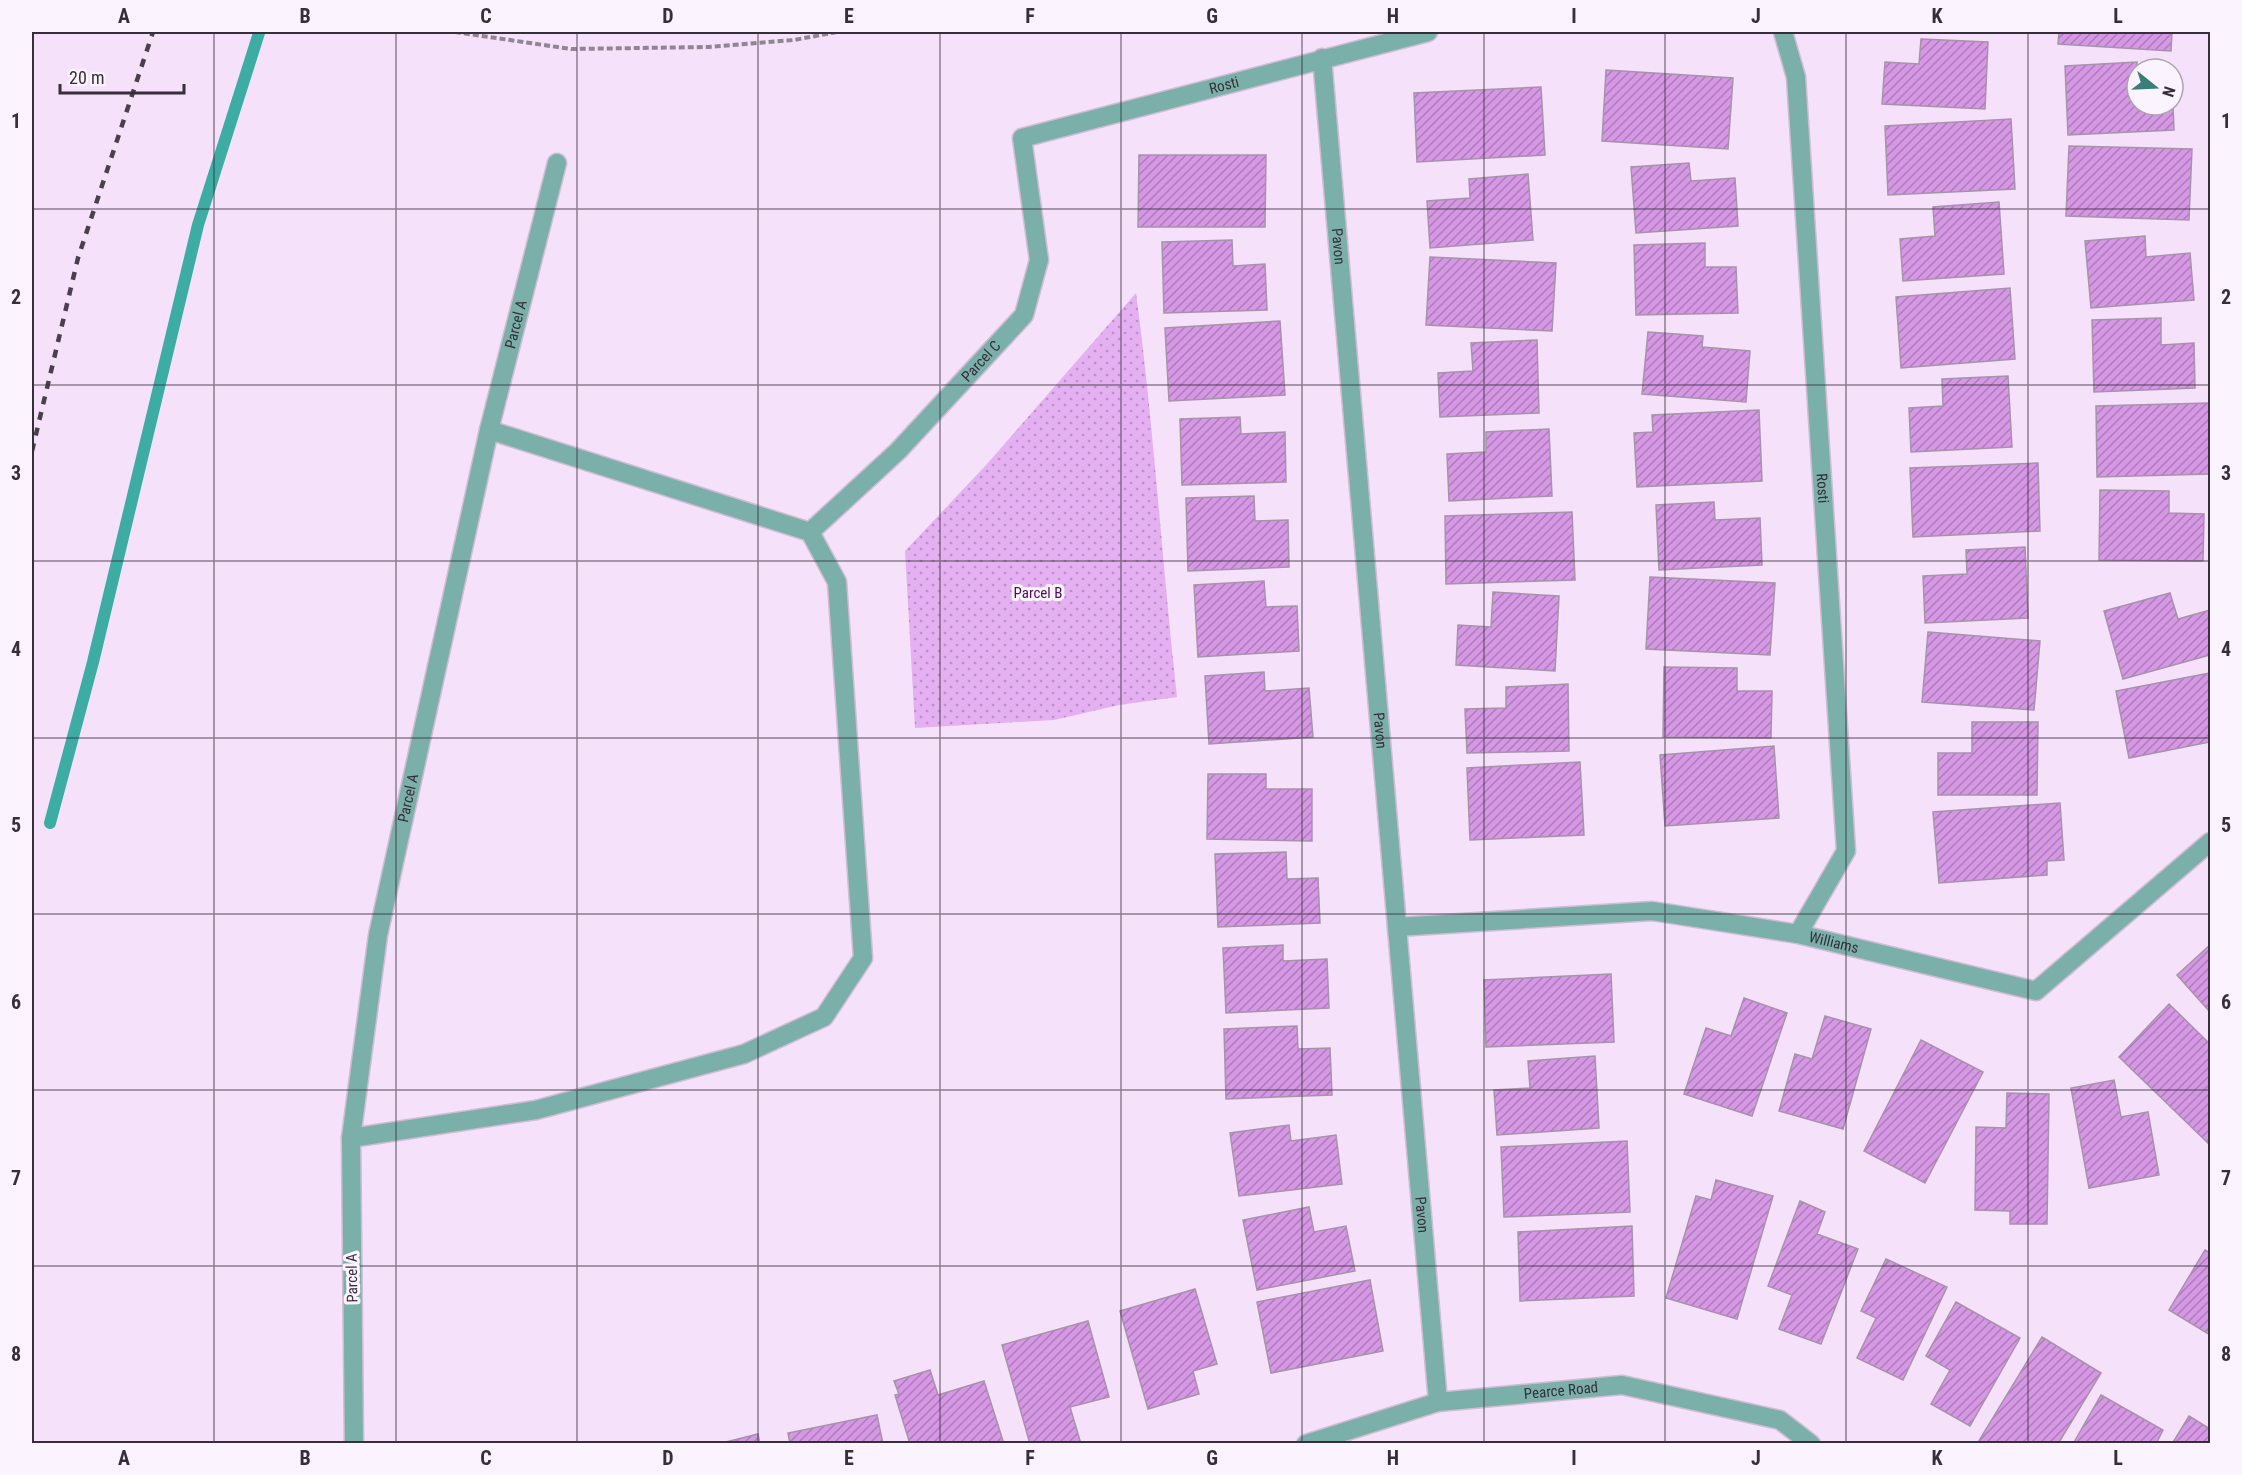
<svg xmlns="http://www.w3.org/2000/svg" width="2242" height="1475" font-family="'Roboto Condensed',sans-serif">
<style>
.park{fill:url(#park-dots)}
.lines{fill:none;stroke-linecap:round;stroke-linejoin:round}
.stream{stroke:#3daca3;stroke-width:12}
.building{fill:url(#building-hatch);stroke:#a693aa;stroke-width:1.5}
.minor-casing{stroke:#cfbdd3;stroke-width:21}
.path{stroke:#918495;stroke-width:4;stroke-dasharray:6 3;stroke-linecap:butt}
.minor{stroke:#7bb0aa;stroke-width:18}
.rail{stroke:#49404b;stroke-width:4.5;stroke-dasharray:8 8;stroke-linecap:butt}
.grid{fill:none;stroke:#362e38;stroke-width:1.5;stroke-opacity:0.55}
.labels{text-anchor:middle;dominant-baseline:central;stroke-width:6;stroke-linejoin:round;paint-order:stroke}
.street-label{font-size:15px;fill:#362e38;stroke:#fbf3fd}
.park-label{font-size:15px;fill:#491055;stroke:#fbf3fd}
.neatline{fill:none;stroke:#362e38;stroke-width:2}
.grid-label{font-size:20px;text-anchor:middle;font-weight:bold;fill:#362e38}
</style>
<defs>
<pattern id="park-dots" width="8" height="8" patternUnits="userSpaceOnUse" patternTransform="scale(1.5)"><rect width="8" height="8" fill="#e5b0f2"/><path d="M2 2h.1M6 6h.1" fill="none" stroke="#ba90c5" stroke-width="1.8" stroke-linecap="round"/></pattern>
<pattern id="building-hatch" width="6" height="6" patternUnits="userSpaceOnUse" patternTransform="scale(1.5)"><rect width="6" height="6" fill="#d698e4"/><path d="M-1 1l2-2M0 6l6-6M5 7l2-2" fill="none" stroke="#ae7cba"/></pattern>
</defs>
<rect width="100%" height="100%" fill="#f5e1fa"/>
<path class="park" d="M 1136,293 C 1154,427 1162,563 1177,697 L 1119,705 L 1054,720 L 915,728 L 905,551 L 987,464 Z"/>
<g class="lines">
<path class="stream" d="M 50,823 L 93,662 L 198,225 L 259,33"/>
</g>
<path class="building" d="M 2059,32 L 2172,32 L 2171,51 L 2058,44 Z
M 1921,39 L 1988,42 L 1985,109 L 1882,104 L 1885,62 L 1919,64 Z
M 2137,62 L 2137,105 L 2173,105 L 2174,130 L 2068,135 L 2065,66 Z
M 1606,70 L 1733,78 L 1728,149 L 1602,141 Z
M 1541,87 L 1545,155 L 1417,162 L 1414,93 Z
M 2011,119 L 2015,189 L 1888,195 L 1885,126 Z
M 2069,146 L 2192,149 L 2189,220 L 2066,216 Z
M 1139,155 L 1266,155 L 1265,227 L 1138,227 Z
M 1689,163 L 1691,181 L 1735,178 L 1738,226 L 1636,233 L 1631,167 Z
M 1528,174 L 1533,240 L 1430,248 L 1427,201 L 1470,198 L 1469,179 Z
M 1999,202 L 2004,274 L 1903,281 L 1900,239 L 1935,236 L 1933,207 Z
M 2145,236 L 2146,257 L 2190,253 L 2194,300 L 2091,308 L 2085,241 Z
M 1232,240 L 1233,266 L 1265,264 L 1267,310 L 1164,313 L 1162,242 Z
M 1705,243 L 1705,267 L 1736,267 L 1738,313 L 1636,315 L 1634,245 Z
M 1430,257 L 1556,263 L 1552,331 L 1426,325 Z
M 2010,288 L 2015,359 L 1901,368 L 1896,297 Z
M 2161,318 L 2161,345 L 2194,343 L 2195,388 L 2094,392 L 2092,320 Z
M 1280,321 L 1285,395 L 1169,401 L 1165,328 Z
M 1648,332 L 1703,336 L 1702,347 L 1750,351 L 1746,402 L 1642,394 Z
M 1537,340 L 1539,413 L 1440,417 L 1438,373 L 1473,371 L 1471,343 Z
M 2008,376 L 2012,447 L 1911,452 L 1909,408 L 1943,406 L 1942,379 Z
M 2209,403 L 2210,474 L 2097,477 L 2096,406 Z
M 1759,410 L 1762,481 L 1637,487 L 1634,433 L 1653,432 L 1652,415 Z
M 1240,417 L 1241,434 L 1285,432 L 1286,482 L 1182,485 L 1180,419 Z
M 1549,429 L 1552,496 L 1449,501 L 1447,454 L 1486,452 L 1486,432 Z
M 2038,463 L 2040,531 L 1913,537 L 1910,468 Z
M 2100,490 L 2169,491 L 2169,513 L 2204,514 L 2203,561 L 2099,560 Z
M 1254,496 L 1255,521 L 1288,520 L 1289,567 L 1188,571 L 1186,498 Z
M 1714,502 L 1715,520 L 1760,518 L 1762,565 L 1659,570 L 1656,505 Z
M 1572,512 L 1575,580 L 1446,584 L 1445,516 Z
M 2025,547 L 2028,618 L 1925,623 L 1923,576 L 1967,574 L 1966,550 Z
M 1650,577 L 1775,583 L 1770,655 L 1646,649 Z
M 1264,581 L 1266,607 L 1297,606 L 1299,651 L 1198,657 L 1194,585 Z
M 1493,592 L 1559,596 L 1555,671 L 1456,665 L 1458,625 L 1491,627 Z
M 2170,593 L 2178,619 L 2210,610 L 2210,655 L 2123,679 L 2104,611 Z
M 1928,632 L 2040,641 L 2034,710 L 1922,702 Z
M 1664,667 L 1737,668 L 1737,691 L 1772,691 L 1771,738 L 1663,737 Z
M 1264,672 L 1265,691 L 1309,688 L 1313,737 L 1209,744 L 1205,676 Z
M 2210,673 L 2210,742 L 2129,758 L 2116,691 Z
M 1568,684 L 1569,751 L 1467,753 L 1465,709 L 1506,708 L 1506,687 Z
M 1972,722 L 2038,722 L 2037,795 L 1938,795 L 1938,753 L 1972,753 Z
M 1774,746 L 1779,818 L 1665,826 L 1660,755 Z
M 1580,762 L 1584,835 L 1470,840 L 1467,768 Z
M 1208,774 L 1266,774 L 1266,789 L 1312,789 L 1312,841 L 1207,839 Z
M 2060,803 L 2064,860 L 2047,861 L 2047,875 L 1939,883 L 1933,812 Z
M 1286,852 L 1287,879 L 1318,878 L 1320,923 L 1218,927 L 1215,854 Z
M 1283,945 L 1283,961 L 1327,959 L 1329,1008 L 1226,1013 L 1223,948 Z
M 2210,945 L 2210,1012 L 2177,975 Z
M 1611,974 L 1614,1042 L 1486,1047 L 1484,980 Z
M 1744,998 L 1787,1013 L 1752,1116 L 1684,1094 L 1706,1028 L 1731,1036 Z
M 2169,1004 L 2210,1044 L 2210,1145 L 2119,1057 Z
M 1825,1016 L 1871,1029 L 1843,1129 L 1779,1111 L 1795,1054 L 1812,1059 Z
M 1297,1026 L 1298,1049 L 1330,1048 L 1332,1095 L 1226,1099 L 1224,1029 Z
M 1921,1040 L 1983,1072 L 1925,1183 L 1864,1151 Z
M 1595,1056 L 1599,1128 L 1497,1135 L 1494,1090 L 1530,1088 L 1528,1061 Z
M 2114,1080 L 2121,1117 L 2148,1112 L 2159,1175 L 2089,1188 L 2071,1088 Z
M 2007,1093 L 2049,1094 L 2047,1224 L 2010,1224 L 2010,1211 L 1975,1210 L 1976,1127 L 2006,1128 Z
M 1289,1125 L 1291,1141 L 1336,1135 L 1342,1184 L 1239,1196 L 1230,1133 Z
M 1627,1141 L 1630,1212 L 1504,1217 L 1501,1147 Z
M 1716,1180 L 1773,1196 L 1737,1319 L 1666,1298 L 1696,1196 L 1711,1200 Z
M 1800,1201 L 1825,1212 L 1817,1234 L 1858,1249 L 1821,1344 L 1779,1329 L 1792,1295 L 1768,1286 Z
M 1309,1207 L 1314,1232 L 1346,1226 L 1355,1271 L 1257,1290 L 1243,1220 Z
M 1632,1226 L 1634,1296 L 1520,1301 L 1518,1232 Z
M 2205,1250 L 2210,1253 L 2210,1335 L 2169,1310 Z
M 1886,1259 L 1947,1287 L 1903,1380 L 1857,1358 L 1876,1318 L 1861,1311 Z
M 1370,1280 L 1383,1351 L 1271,1373 L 1257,1302 Z
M 1195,1289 L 1217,1364 L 1193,1371 L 1199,1394 L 1148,1409 L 1120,1311 Z
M 1956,1302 L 2020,1338 L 1970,1426 L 1931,1404 L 1950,1370 L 1926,1356 Z
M 1088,1321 L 1109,1397 L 1070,1407 L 1081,1444 L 1030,1444 L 1002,1345 Z
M 2042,1337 L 2101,1373 L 2058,1444 L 1977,1444 Z
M 930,1370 L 938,1395 L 984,1381 L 1004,1444 L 910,1444 L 895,1395 L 899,1394 L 894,1381 Z
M 2101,1395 L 2163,1430 L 2156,1444 L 2073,1444 Z
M 877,1415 L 883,1444 L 790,1444 L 788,1433 Z
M 2189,1416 L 2210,1429 L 2210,1444 L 2172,1444 Z
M 758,1434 L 760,1444 L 718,1444 Z"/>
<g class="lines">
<g class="minor-casing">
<g id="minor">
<path id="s1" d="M 1783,32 L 1796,77 L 1846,851 L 1798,934"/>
<path id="s2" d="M 1322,58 L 1438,1402"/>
<path id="s3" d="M 810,532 L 898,451 L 1024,315 L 1039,260 L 1022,138 L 1428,32"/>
<path id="s4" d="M 1397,927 L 1652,911 L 1798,934 L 2036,991 L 2210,842"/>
<path d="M 351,1138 L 536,1110 L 744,1054 L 824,1017 L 863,958 L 837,582 L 810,532 L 489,430"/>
<path id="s5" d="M 354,1444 L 351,1138 L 378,935 L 489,430 L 557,163"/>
<path id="s6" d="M 1306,1444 L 1438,1402 L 1622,1385 L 1780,1420 L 1811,1444"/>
</g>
</g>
<path class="path" d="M 455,32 L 571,49 L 708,47 L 794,40 L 837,32"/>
<use href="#minor" class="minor"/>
<path class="rail" d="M 32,451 L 78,258 L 153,32"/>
</g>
<path class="grid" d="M 214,32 L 214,1444M 396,32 L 396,1444M 577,32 L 577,1444M 758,32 L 758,1444M 940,32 L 940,1444M 1121,32 L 1121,1444M 1302,32 L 1302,1444M 1484,32 L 1484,1444M 1665,32 L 1665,1444M 1846,32 L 1846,1444M 2028,32 L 2028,1444M 32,209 L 2210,209M 32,385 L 2210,385M 32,561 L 2210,561M 32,738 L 2210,738M 32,914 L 2210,914M 32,1090 L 2210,1090M 32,1266 L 2210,1266"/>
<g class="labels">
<g class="street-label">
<text stroke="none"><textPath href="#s3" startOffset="694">Rosti</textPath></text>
<text stroke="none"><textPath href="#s2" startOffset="189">Pavon</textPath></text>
<text stroke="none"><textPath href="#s5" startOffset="1137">Parcel A</textPath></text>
<text stroke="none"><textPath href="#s3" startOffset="242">Parcel C</textPath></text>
<text stroke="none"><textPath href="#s1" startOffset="459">Rosti</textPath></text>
<text stroke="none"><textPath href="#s2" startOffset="675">Pavon</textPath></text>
<text stroke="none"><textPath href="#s5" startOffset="651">Parcel A</textPath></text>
<text stroke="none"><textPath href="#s4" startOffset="440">Williams</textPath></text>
<text stroke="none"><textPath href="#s2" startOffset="1161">Pavon</textPath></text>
<text transform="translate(352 1278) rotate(-91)">Parcel A</text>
<text stroke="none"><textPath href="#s6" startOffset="262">Pearce Road</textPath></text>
</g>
<g class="park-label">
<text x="1038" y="593">Parcel B</text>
</g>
</g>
<rect width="2242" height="1475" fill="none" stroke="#fbf3fd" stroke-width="66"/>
<g transform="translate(2155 87) rotate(108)"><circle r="28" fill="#fbf3fd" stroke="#aca4ae" stroke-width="1.5"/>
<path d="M0-4.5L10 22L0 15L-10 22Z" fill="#377f78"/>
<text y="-9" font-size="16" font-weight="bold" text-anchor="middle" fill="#362e38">N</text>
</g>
<path d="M60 84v9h124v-9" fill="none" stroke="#362e38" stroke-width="3"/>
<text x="69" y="84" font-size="18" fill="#362e38" stroke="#fbf3fd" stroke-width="4.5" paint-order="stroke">20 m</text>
<rect x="33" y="33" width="2176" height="1409" class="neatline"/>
<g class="grid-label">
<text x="124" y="23">A</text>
<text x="305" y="23">B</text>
<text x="486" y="23">C</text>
<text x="668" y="23">D</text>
<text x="849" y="23">E</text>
<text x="1030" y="23">F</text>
<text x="1212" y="23">G</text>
<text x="1393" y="23">H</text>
<text x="1574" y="23">I</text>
<text x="1756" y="23">J</text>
<text x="1937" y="23">K</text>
<text x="2118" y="23">L</text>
<text x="16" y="128">1</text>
<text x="2226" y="128">1</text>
<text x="16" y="304">2</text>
<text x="2226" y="304">2</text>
<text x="16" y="480">3</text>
<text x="2226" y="480">3</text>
<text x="16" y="656">4</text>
<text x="2226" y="656">4</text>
<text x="16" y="832">5</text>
<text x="2226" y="832">5</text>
<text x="16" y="1009">6</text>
<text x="2226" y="1009">6</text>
<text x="16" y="1185">7</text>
<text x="2226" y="1185">7</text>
<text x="16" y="1361">8</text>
<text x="2226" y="1361">8</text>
<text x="124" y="1465">A</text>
<text x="305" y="1465">B</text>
<text x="486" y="1465">C</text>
<text x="668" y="1465">D</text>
<text x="849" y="1465">E</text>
<text x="1030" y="1465">F</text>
<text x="1212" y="1465">G</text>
<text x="1393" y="1465">H</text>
<text x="1574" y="1465">I</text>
<text x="1756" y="1465">J</text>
<text x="1937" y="1465">K</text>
<text x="2118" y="1465">L</text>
</g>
</svg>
